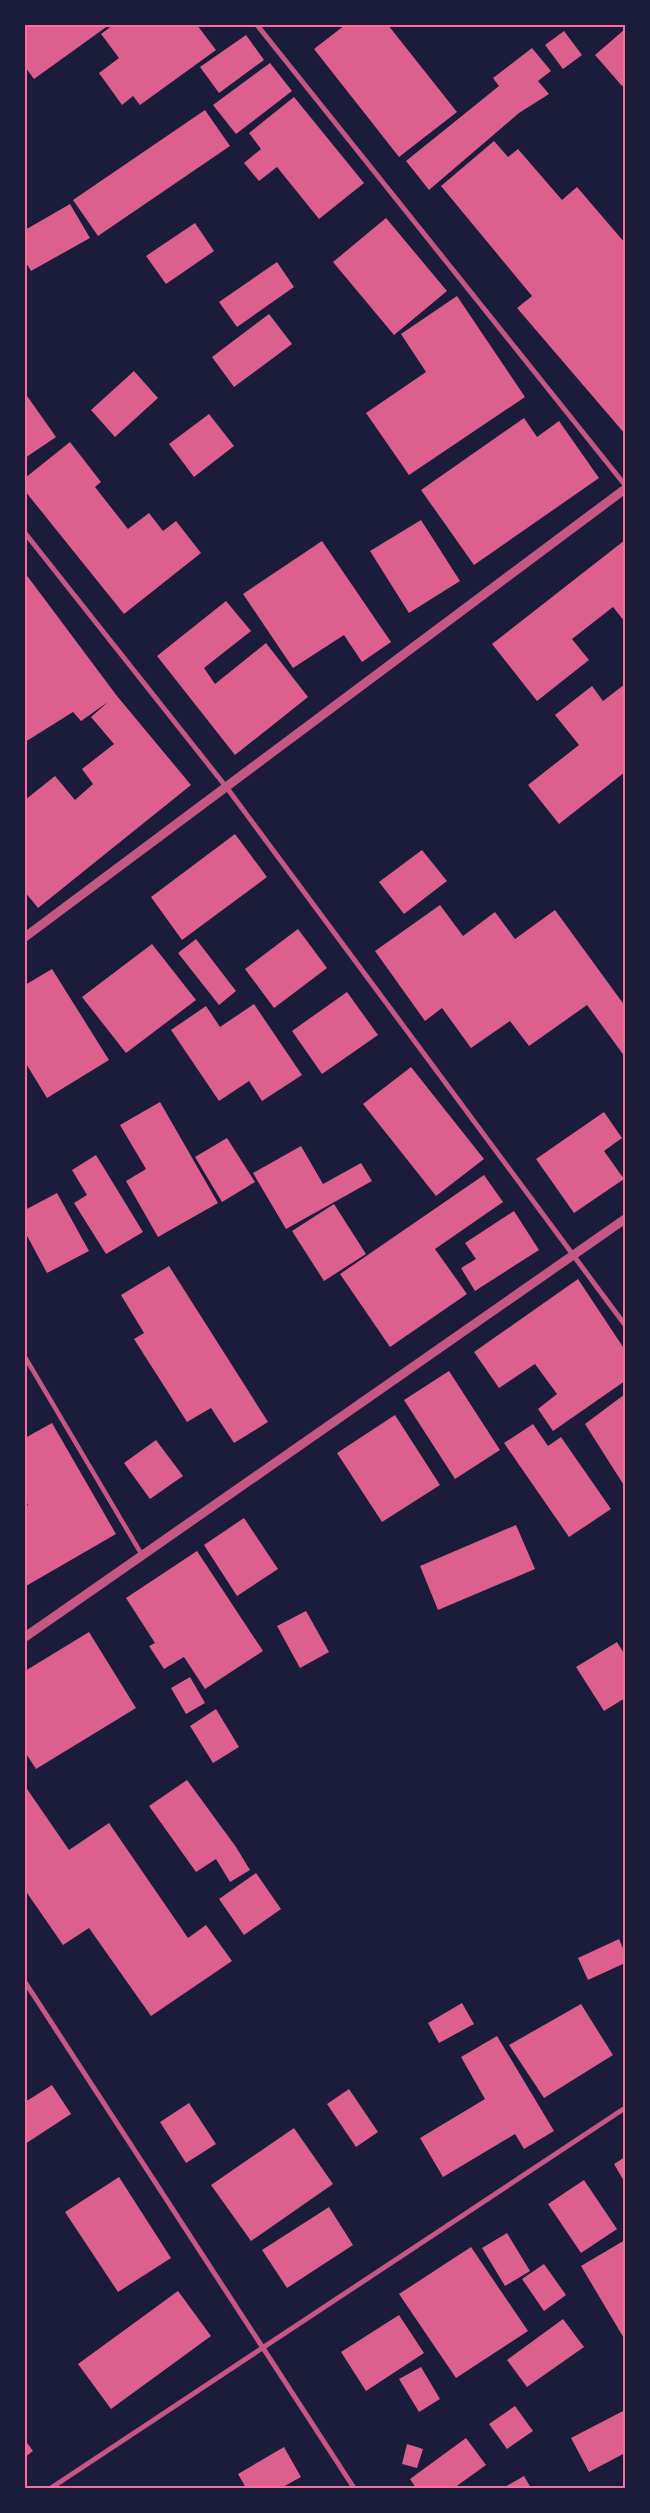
<svg xmlns="http://www.w3.org/2000/svg" width="650" height="2513" font-family="'PT Sans Narrow',sans-serif">
<style>
.building{fill:#dd5f8e}
.lines{fill:none;stroke-linecap:round;stroke-linejoin:round}
.pedestrian{stroke:#c65784;stroke-width:4.5}
.minor{stroke:#c65784;stroke-width:5}
.tertiary{stroke:#c65784;stroke-width:9}
.neatline{fill:none;stroke:#ff6b9d;stroke-width:2}
</style>
<rect width="100%" height="100%" fill="#1b1b3a"/>
<path class="building" d="M 25,25 L 109,25 L 34,79 L 25,67 Z
M 113,25 L 197,25 L 216,50 L 140,105 L 133,96 L 122,105 L 99,73 L 119,58 L 101,34 Z
M 345,25 L 388,25 L 457,112 L 399,157 L 314,49 Z
M 625,29 L 625,83 L 622,86 L 595,55 Z
M 564,31 L 582,55 L 563,69 L 545,45 Z
M 246,35 L 264,60 L 219,93 L 200,67 Z
M 532,48 L 551,71 L 538,81 L 549,94 L 519,113 L 429,190 L 406,161 L 499,86 L 493,78 Z
M 270,63 L 292,91 L 236,134 L 213,105 Z
M 294,97 L 364,183 L 319,219 L 277,167 L 259,181 L 244,163 L 261,149 L 249,133 Z
M 205,110 L 230,146 L 98,236 L 73,200 Z
M 494,141 L 508,157 L 518,149 L 562,200 L 577,187 L 625,243 L 625,434 L 517,308 L 532,296 L 441,186 Z
M 70,204 L 90,238 L 31,271 L 25,261 L 25,230 Z
M 386,218 L 447,291 L 394,335 L 333,262 Z
M 195,223 L 214,251 L 166,284 L 146,256 Z
M 277,262 L 294,287 L 237,327 L 219,302 Z
M 457,296 L 525,397 L 409,475 L 366,413 L 426,372 L 401,334 Z
M 269,314 L 292,344 L 234,387 L 212,357 Z
M 134,371 L 158,398 L 115,437 L 91,410 Z
M 25,393 L 56,437 L 25,458 Z
M 209,414 L 234,446 L 194,477 L 169,444 Z
M 524,418 L 537,437 L 559,421 L 599,478 L 474,565 L 421,490 Z
M 70,442 L 101,482 L 95,487 L 128,529 L 149,513 L 163,531 L 176,521 L 201,553 L 124,614 L 25,491 L 25,478 Z
M 421,520 L 460,581 L 409,613 L 370,551 Z
M 625,540 L 625,622 L 613,607 L 572,639 L 589,660 L 537,701 L 492,644 Z
M 322,541 L 391,642 L 362,662 L 344,635 L 293,668 L 243,594 Z
M 25,573 L 117,696 L 191,785 L 38,908 L 25,892 L 25,800 L 55,776 L 75,800 L 93,784 L 82,769 L 114,744 L 91,717 L 108,702 L 81,721 L 73,712 L 25,742 Z
M 226,601 L 251,631 L 204,668 L 215,684 L 266,643 L 308,697 L 235,755 L 157,656 Z
M 625,684 L 625,772 L 559,824 L 528,785 L 579,745 L 555,715 L 592,686 L 603,701 Z
M 235,834 L 267,877 L 182,940 L 151,897 Z
M 422,850 L 447,881 L 404,914 L 379,882 Z
M 440,905 L 463,936 L 495,912 L 515,939 L 555,910 L 625,1006 L 625,1057 L 587,1005 L 529,1046 L 510,1021 L 471,1048 L 442,1008 L 425,1021 L 375,951 Z
M 298,929 L 327,968 L 274,1008 L 245,969 Z
M 196,939 L 236,991 L 219,1005 L 178,953 Z
M 152,944 L 196,1000 L 126,1053 L 82,997 Z
M 52,969 L 109,1060 L 47,1098 L 25,1062 L 25,985 Z
M 347,992 L 378,1035 L 322,1074 L 292,1031 Z
M 254,1004 L 302,1075 L 262,1101 L 249,1081 L 219,1101 L 171,1030 L 206,1006 L 220,1027 Z
M 411,1067 L 484,1159 L 436,1196 L 363,1104 Z
M 160,1102 L 218,1203 L 158,1237 L 126,1181 L 146,1169 L 120,1125 Z
M 604,1112 L 622,1138 L 604,1151 L 624,1179 L 574,1213 L 536,1159 Z
M 227,1138 L 255,1182 L 222,1202 L 195,1157 Z
M 301,1146 L 323,1184 L 361,1163 L 372,1181 L 286,1229 L 253,1173 Z
M 96,1155 L 143,1232 L 106,1254 L 74,1203 L 87,1195 L 72,1170 Z
M 484,1175 L 503,1202 L 435,1249 L 467,1294 L 390,1347 L 340,1274 Z
M 57,1193 L 89,1251 L 47,1273 L 25,1232 L 25,1210 Z
M 334,1204 L 366,1254 L 324,1281 L 292,1231 Z
M 514,1211 L 539,1250 L 475,1291 L 461,1268 L 476,1259 L 465,1243 Z
M 169,1266 L 268,1422 L 234,1443 L 211,1408 L 187,1422 L 134,1339 L 144,1333 L 121,1295 Z
M 578,1279 L 625,1350 L 625,1381 L 553,1431 L 538,1409 L 557,1394 L 535,1364 L 499,1388 L 474,1352 Z
M 449,1371 L 500,1450 L 455,1479 L 404,1400 Z
M 625,1394 L 625,1487 L 585,1424 Z
M 395,1415 L 440,1485 L 382,1522 L 337,1453 Z
M 52,1423 L 116,1534 L 26,1586 L 25,1507 L 28,1505 L 25,1501 L 25,1438 Z
M 533,1424 L 548,1446 L 561,1437 L 611,1509 L 569,1537 L 504,1443 Z
M 156,1440 L 183,1476 L 150,1499 L 124,1463 Z
M 244,1518 L 278,1569 L 237,1596 L 204,1545 Z
M 516,1525 L 535,1569 L 438,1610 L 420,1566 Z
M 197,1551 L 263,1651 L 205,1689 L 184,1657 L 164,1669 L 149,1646 L 155,1643 L 126,1598 Z
M 306,1611 L 329,1652 L 300,1668 L 277,1626 Z
M 89,1632 L 136,1708 L 36,1769 L 25,1752 L 25,1671 Z
M 617,1642 L 625,1655 L 625,1698 L 604,1711 L 576,1667 Z
M 190,1677 L 205,1703 L 186,1714 L 171,1688 Z
M 216,1709 L 239,1747 L 213,1763 L 190,1726 Z
M 187,1780 L 236,1847 L 250,1870 L 230,1882 L 216,1859 L 196,1872 L 149,1806 Z
M 25,1786 L 69,1850 L 109,1823 L 188,1938 L 206,1925 L 232,1961 L 151,2016 L 89,1928 L 63,1945 L 25,1890 Z
M 256,1873 L 281,1909 L 244,1935 L 219,1899 Z
M 619,1939 L 625,1953 L 625,1963 L 588,1980 L 578,1958 Z
M 462,2003 L 474,2024 L 439,2043 L 428,2023 Z
M 581,2004 L 613,2055 L 544,2098 L 509,2045 Z
M 497,2036 L 554,2131 L 524,2149 L 515,2134 L 443,2177 L 420,2138 L 485,2099 L 461,2057 Z
M 52,2085 L 71,2114 L 25,2144 L 25,2102 Z
M 349,2089 L 378,2132 L 356,2147 L 327,2104 Z
M 189,2103 L 216,2144 L 186,2163 L 160,2122 Z
M 294,2128 L 333,2184 L 251,2241 L 211,2185 Z
M 625,2157 L 625,2183 L 614,2164 Z
M 119,2177 L 171,2258 L 118,2292 L 65,2212 Z
M 584,2180 L 617,2229 L 581,2253 L 548,2204 Z
M 329,2207 L 353,2245 L 287,2288 L 262,2250 Z
M 507,2233 L 530,2271 L 505,2286 L 482,2248 Z
M 625,2240 L 625,2340 L 581,2266 Z
M 471,2247 L 528,2331 L 456,2378 L 399,2294 Z
M 544,2264 L 566,2295 L 544,2311 L 522,2279 Z
M 178,2291 L 211,2336 L 111,2409 L 78,2364 Z
M 399,2315 L 424,2353 L 366,2391 L 341,2352 Z
M 563,2319 L 584,2347 L 527,2387 L 507,2360 Z
M 421,2367 L 440,2399 L 419,2412 L 399,2379 Z
M 515,2406 L 533,2431 L 507,2449 L 489,2424 Z
M 625,2410 L 625,2453 L 589,2472 L 571,2438 Z
M 466,2438 L 486,2465 L 454,2488 L 416,2488 L 410,2479 Z
M 25,2440 L 33,2451 L 25,2457 Z
M 407,2444 L 423,2449 L 417,2468 L 402,2464 Z
M 284,2447 L 301,2477 L 281,2488 L 246,2488 L 238,2474 Z
M 524,2476 L 531,2488 L 503,2488 Z"/>
<g class="lines">
<path class="pedestrian" d="M 25,1357 L 142,1555"/>
<path class="minor" d="M 257,25 L 625,485
M 25,533 L 227,788 L 625,1325
M 25,1982 L 354,2488
M 51,2488 L 625,2108"/>
<path class="tertiary" d="M 25,937 L 625,489
M 25,1637 L 625,1219"/>
</g>
<rect width="650" height="2513" fill="none" stroke="#1b1b3a" stroke-width="52"/>
<rect x="26" y="26" width="598" height="2461" class="neatline"/>
</svg>
